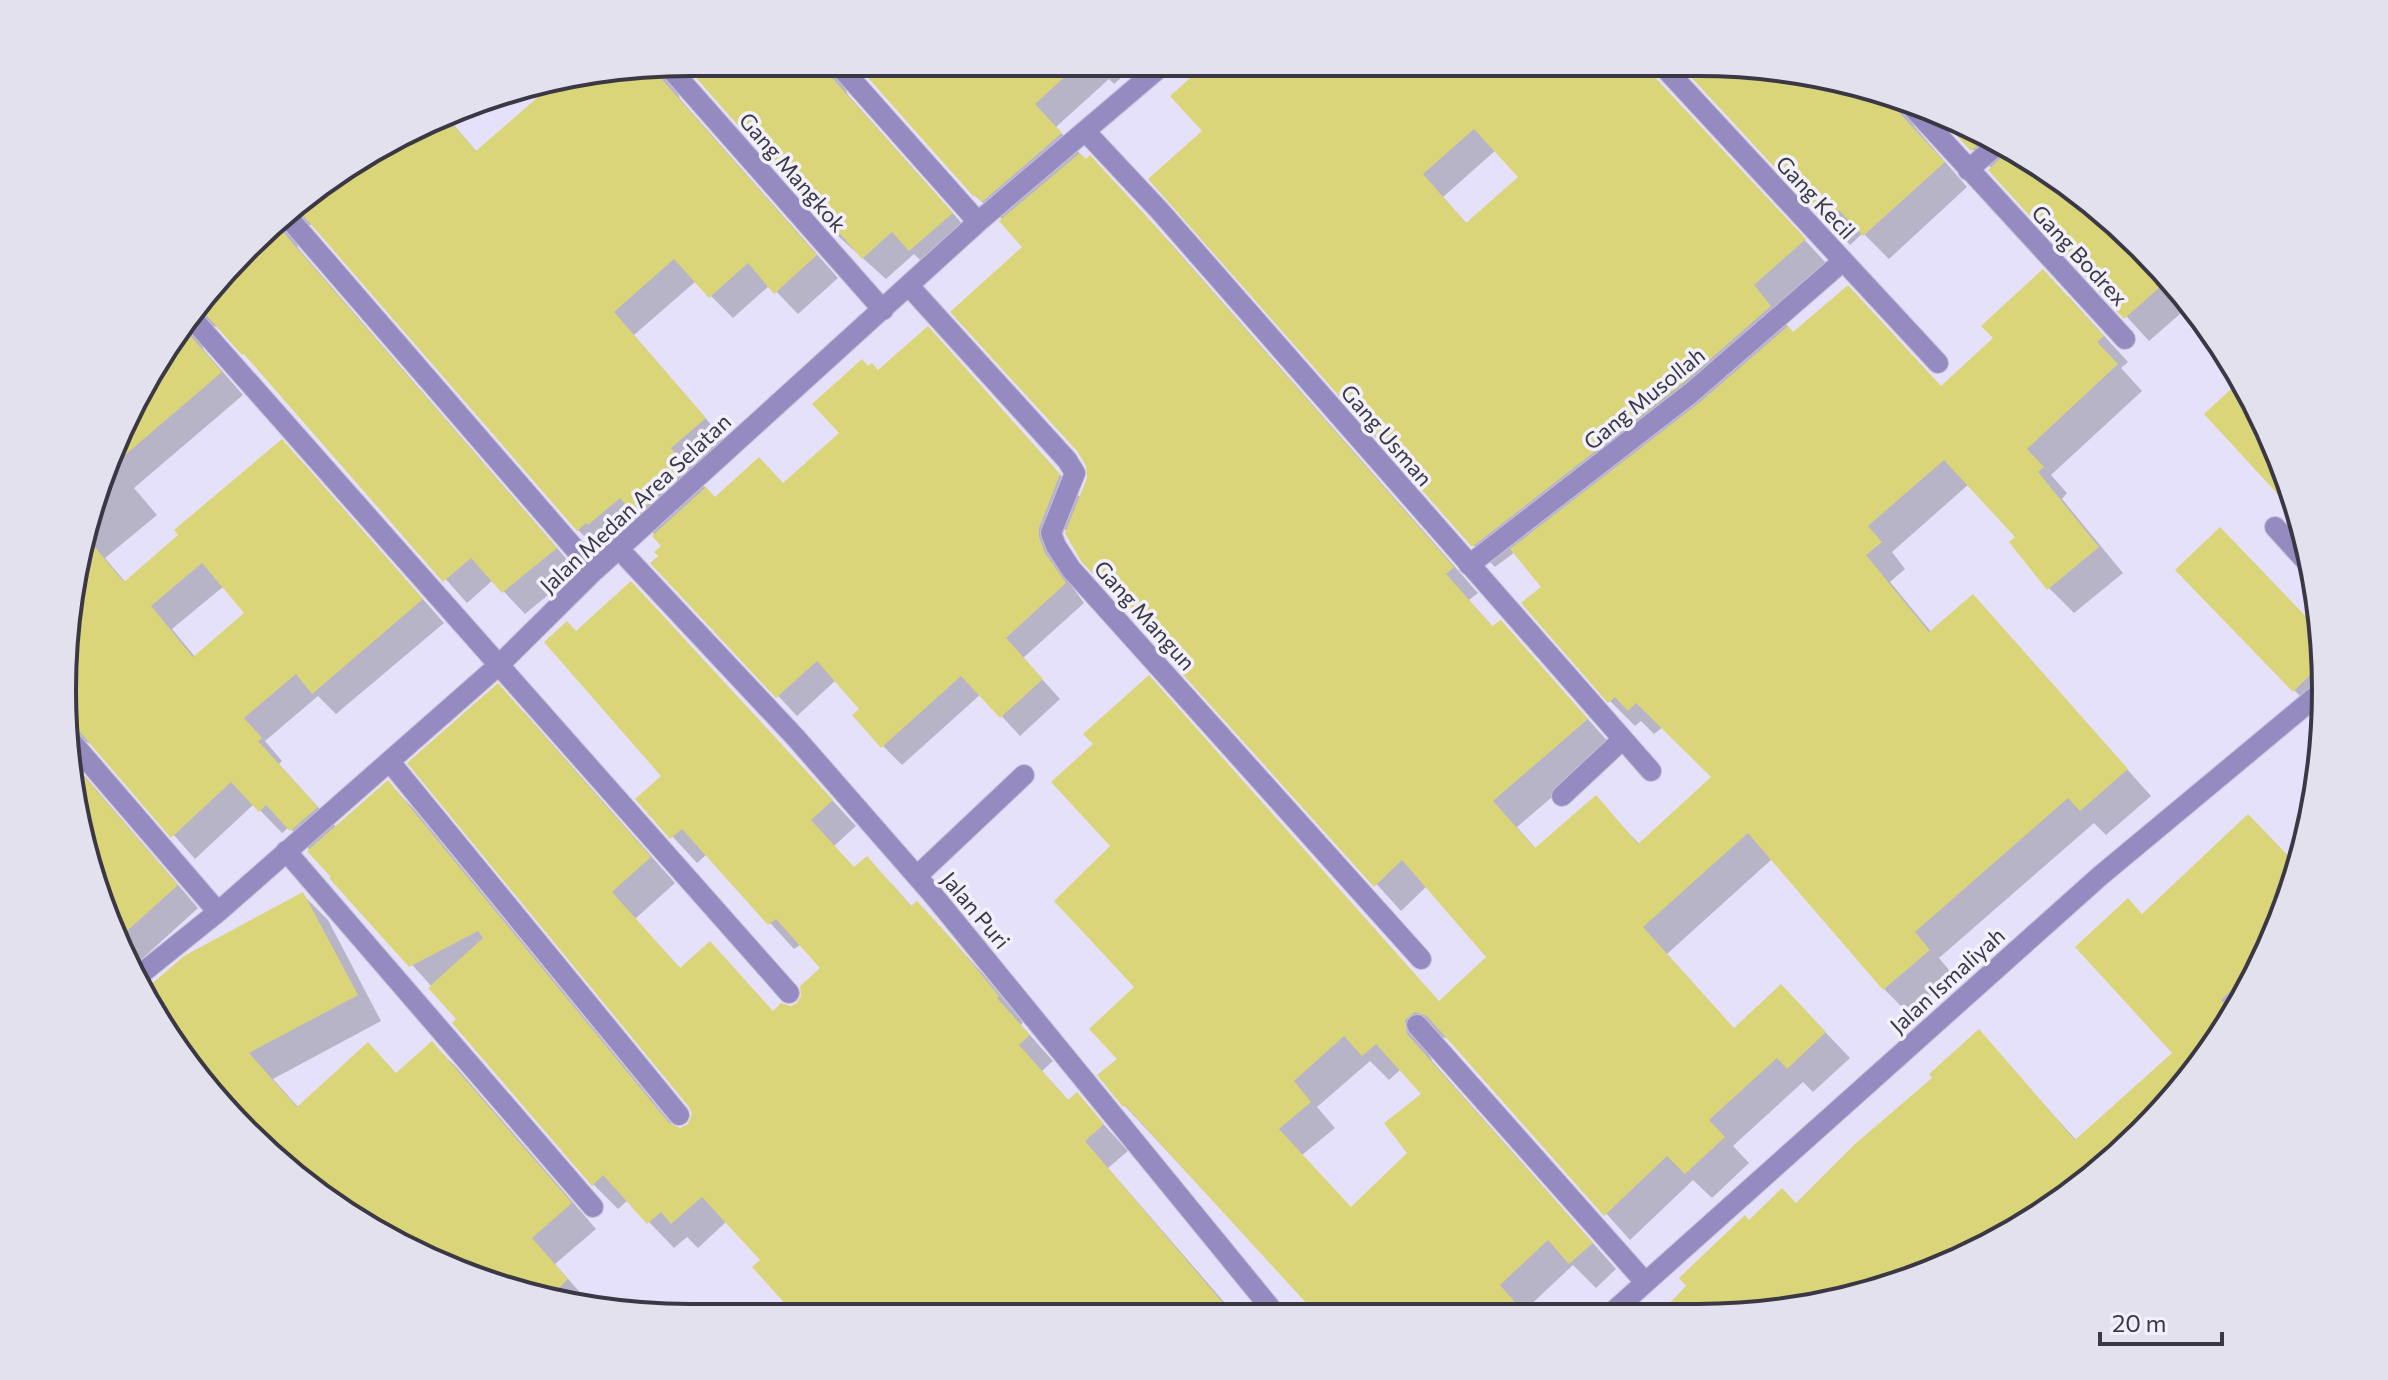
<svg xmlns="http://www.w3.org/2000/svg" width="2388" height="1380" font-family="Commissioner,sans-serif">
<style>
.shadow{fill:#0003;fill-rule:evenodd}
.building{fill:#dad578;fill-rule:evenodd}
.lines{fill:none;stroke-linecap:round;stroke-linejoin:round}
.minor-casing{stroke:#c3bfd7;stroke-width:22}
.minor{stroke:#958bc0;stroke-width:20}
.labels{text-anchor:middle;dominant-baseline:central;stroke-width:7;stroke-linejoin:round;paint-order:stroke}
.street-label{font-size:22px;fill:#3b3845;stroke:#f2f0fd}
.rim{fill:none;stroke:#3b3845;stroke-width:4}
</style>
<rect width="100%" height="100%" fill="#e5e1fb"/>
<path class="shadow" d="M 690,62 L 1138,63 L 1114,84 L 1109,79 L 1056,127 L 1083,157 L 1115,183 L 1174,247 L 1478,593 L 1469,600 L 1494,628 L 1501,622 L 1612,746 L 1517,827 L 1536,849 L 1596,798 L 1640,845 L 1714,778 L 1663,727 L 1654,734 L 1641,721 L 1635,726 L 1610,701 L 1544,587 L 1515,552 L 1495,567 L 1473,545 L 1205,131 L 1216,76 L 1231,63 L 1317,63 L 1330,77 L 1347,63 L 1626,63 L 1680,105 L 1826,263 L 1774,308 L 1794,334 L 1942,388 L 2068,296 L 2128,362 L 2121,368 L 2142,391 L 2051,475 L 2067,493 L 2062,499 L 2123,573 L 2074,613 L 2049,588 L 2018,537 L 1969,484 L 1892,552 L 1905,569 L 1890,582 L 1932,633 L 1973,597 L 2151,796 L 2106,835 L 2094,823 L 1939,958 L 1954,976 L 1909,1014 L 1884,989 L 1772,859 L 1667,954 L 1735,1030 L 1806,1012 L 1850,1058 L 1813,1092 L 1803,1082 L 1733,1146 L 1749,1163 L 1712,1198 L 1693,1180 L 1630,1240 L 1450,1039 L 1442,1037 L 1433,1041 L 1429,1053 L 1432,1061 L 1616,1269 L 1596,1288 L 1573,1265 L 1524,1311 L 1528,1317 L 1321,1317 L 1125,1106 L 1100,1075 L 1440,1003 L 1489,957 L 1427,886 L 1401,911 L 1083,560 L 1065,529 L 1057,548 L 1064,575 L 1084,603 L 1023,658 L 1060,699 L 1020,736 L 981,694 L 902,765 L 883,746 L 861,709 L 836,680 L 797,716 L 653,563 L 661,556 L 664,546 L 642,520 L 600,552 L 578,530 L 314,224 L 301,227 L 295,235 L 298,248 L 577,571 L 525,614 L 493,580 L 467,603 L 221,328 L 213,326 L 205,329 L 200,337 L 203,349 L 243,395 L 134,488 L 157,515 L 105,558 L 126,583 L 304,464 L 444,623 L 336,714 L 318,696 L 265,741 L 282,761 L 279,764 L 337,828 L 388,783 L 413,808 L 675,1128 L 680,1130 L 689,1126 L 694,1114 L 523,711 L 675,883 L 635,919 L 681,969 L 774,1012 L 798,1005 L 823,968 L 801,944 L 794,949 L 707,854 L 697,863 L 638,799 L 664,776 L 576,633 L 656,609 L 856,826 L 834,846 L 855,869 L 892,884 L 913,908 L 942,929 L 983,974 L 1023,1022 L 1021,1025 L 1053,1061 L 1042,1071 L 1069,1101 L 1077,1095 L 1128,1151 L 1108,1168 L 1237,1317 L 800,1317 L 763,1260 L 727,1221 L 698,1248 L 687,1237 L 674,1248 L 628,1200 L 618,1209 L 593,1184 L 432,987 L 289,827 L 282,833 L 254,804 L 195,859 L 94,745 L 86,742 L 77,746 L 73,758 L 76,766 L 198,908 L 132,968 L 110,930 L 63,731 L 84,527 L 168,341 L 308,192 L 447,117 L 477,152 L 539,99 L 530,88 ZM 858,71 L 866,74 L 974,195 L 1003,220 L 1025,247 L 1088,466 L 1089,478 L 1081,498 L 947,348 L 878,373 L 869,369 L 842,433 L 784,485 L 716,500 L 691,471 L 726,442 L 634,335 L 696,281 L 733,318 L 770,285 L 798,314 L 838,278 L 680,99 L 677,91 L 681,79 L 690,75 L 698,78 L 838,236 L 886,279 L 914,254 L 932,272 L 974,237 L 848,95 L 845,88 L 849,75 ZM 1496,150 L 1520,178 L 1468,225 L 1443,197 ZM 224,586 L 247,614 L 196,658 L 172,629 ZM 1370,1061 L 1389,1080 L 1401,1069 L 1424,1094 L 1410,1153 L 1352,1209 L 1302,1155 L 1335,1128 L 1317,1107 Z
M 1740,63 L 1900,95 L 1917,112 L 1914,126 L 1967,187 L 1889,259 L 1863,233 L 1850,245 L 1681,64 Z
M 1938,114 L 2047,168 L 2142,246 L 2218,338 L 2188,307 L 2149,341 L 1992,169 Z
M 2248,557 L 2320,633 L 2326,690 L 2322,718 L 2294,690 Z
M 2297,867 L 2278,930 L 2220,1039 L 2142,1134 L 2012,1234 L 1899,1285 L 1740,1317 L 1749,1222 L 1796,1206 L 1935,1078 L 1979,1032 L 2077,1141 L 2175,1053 L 2143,916 Z
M 302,894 L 328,920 L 381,1021 L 273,1079 L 299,1108 L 398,1075 L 432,1043 L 457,1068 L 596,1229 L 555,1264 L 591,1305 L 489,1285 L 341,1212 L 192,1073 L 144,990 L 185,958 Z"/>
<path class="building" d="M 690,62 L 823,62 L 826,71 L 953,213 L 909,251 L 892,232 L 862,259 L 840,234 L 836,237 L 683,63 Z
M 854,62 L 954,62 L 1080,63 L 1035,104 L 1062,133 L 982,202 L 975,195 L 973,196 Z
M 1207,63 L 1318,63 L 1329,76 L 1344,63 L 1647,63 L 1650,72 L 1806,239 L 1754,285 L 1771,306 L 1683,383 L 1472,547 L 1148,179 L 1202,131 L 1170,96 ZM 1474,129 L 1518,177 L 1466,223 L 1423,174 Z
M 1678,63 L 1740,63 L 1891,94 L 1893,106 L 1945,162 L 1863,236 L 1839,210 L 1825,222 Z
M 655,68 L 658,75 L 817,255 L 774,294 L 748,263 L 709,298 L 674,259 L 614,312 L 706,418 L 671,448 L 688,468 L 635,516 L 620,498 L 588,525 L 586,523 L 577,531 L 295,206 L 308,192 L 447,118 L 476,151 L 552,85 Z
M 1935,113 L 1976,133 L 1986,138 L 1971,151 Z
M 2010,149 L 2047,168 L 2142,246 L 2169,279 L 2124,319 L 1988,170 Z
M 1080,153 L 1086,159 L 1090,155 L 1149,219 L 1454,567 L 1446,574 L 1492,626 L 1501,620 L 1588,719 L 1493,801 L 1535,848 L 1596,795 L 1638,844 L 1711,777 L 1636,703 L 1628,711 L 1615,697 L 1608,703 L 1521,603 L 1541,587 L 1510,549 L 1699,403 L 1788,326 L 1793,332 L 1848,285 L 1941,386 L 1993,338 L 1981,326 L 2043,269 L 2104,336 L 2097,342 L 2118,364 L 2027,449 L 2044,467 L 2038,472 L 2099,547 L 2047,590 L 2009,542 L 2015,537 L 1944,460 L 1868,526 L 1882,542 L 1866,555 L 1929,632 L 1973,594 L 2128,769 L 2080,811 L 2068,798 L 1915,932 L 1930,950 L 1883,990 L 1748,833 L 1643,927 L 1734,1028 L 1781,984 L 1826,1032 L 1787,1069 L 1777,1058 L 1709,1120 L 1725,1137 L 1685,1174 L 1667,1156 L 1604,1216 L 1427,1016 L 1415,1012 L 1405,1020 L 1407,1034 L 1593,1243 L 1569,1264 L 1548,1240 L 1500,1285 L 1528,1317 L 1319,1317 L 1125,1105 L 1123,1107 L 1097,1075 L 1117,1059 L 1089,1029 L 1134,987 L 1054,901 L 1110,846 L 1051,782 L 1093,744 L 1083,734 L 1149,675 L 1439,1001 L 1486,957 L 1402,860 L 1374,887 L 1168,658 L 1169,656 L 1081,561 L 1065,533 L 1087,478 L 1086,466 L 1077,451 L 950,312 L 1022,247 L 999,221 ZM 1344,1036 L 1362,1056 L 1376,1044 L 1421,1094 L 1384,1123 L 1407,1153 L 1351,1207 L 1279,1129 L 1311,1102 L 1294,1081 Z
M 277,225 L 557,548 L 502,593 L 471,558 L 443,582 L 244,354 L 242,355 L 199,307 Z
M 182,326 L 222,372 L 111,467 L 168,341 Z
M 928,326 L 1060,474 L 1039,528 L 1039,537 L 1045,553 L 1066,583 L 1006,638 L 1043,679 L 1000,718 L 961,676 L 881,748 L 852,715 L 859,709 L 817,661 L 776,698 L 650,563 L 658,556 L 654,552 L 661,546 L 652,536 L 706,487 L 715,497 L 759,457 L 783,483 L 839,433 L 812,404 L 862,359 L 868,366 L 872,363 L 878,370 Z
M 2241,380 L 2278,449 L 2298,516 L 2204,414 Z
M 282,439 L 423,599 L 312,694 L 296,674 L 244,718 L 262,738 L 258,741 L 318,807 L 290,831 L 266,805 L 259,812 L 231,782 L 171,838 L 74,725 L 64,720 L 83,533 L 124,582 L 178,535 L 174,530 ZM 202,563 L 244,613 L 193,657 L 151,606 Z
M 2220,527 L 2320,631 L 2323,662 L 2293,692 L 2175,570 Z
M 631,581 L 833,800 L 811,820 L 854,867 L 867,856 L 911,906 L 917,901 L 958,946 L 999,996 L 997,998 L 1030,1035 L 1019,1045 L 1068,1100 L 1077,1092 L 1104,1124 L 1085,1141 L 1235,1317 L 797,1317 L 752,1267 L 760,1260 L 702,1197 L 671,1224 L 661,1212 L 647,1224 L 603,1175 L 592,1186 L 452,1023 L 456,1019 L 428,988 L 483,938 L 478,931 L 409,967 L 329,878 L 331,877 L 307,851 L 388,780 L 669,1123 L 680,1128 L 688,1124 L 692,1114 L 689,1107 L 407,763 L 498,683 L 651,857 L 612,892 L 680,968 L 710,941 L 773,1011 L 781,1003 L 791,1006 L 797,1003 L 801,996 L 800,986 L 820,968 L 776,919 L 768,925 L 682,829 L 670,839 L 635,799 L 661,776 L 544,642 L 567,621 L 576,631 Z
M 70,760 L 178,885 L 116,941 L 110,930 Z
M 2248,814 L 2298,866 L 2278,930 L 2262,961 L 2221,1000 L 2233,1014 L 2220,1039 L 2142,1134 L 2012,1234 L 1899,1285 L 1740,1317 L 1656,1317 L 1686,1286 L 1679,1278 L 1745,1215 L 1749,1220 L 1782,1188 L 1796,1203 L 1855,1144 L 1932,1078 L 1929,1074 L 1979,1029 L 2075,1140 L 2172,1053 L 2075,947 L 2128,898 L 2142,914 Z
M 303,892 L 358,995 L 249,1053 L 297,1107 L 368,1042 L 396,1073 L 432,1041 L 572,1203 L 532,1238 L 568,1279 L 550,1297 L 489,1285 L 341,1212 L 192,1073 L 145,990 L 184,956 Z"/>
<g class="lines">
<g class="minor-casing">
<path id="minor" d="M 836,62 L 978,222
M 1660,63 L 1938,363
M 668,66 L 883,310
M 1903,97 L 2125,339
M 1085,131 L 1159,210 L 1651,771
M 1968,170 L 1998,144
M 286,215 L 594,571
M 909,286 L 1067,460 L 1075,473 L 1051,533 L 1056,546 L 1071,569 L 1421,959
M 191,317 L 789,993
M 2275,527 L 2314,570
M 619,549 L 796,738 L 934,896 L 1278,1317
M 1469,565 L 1691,393 L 1843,261
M 64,733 L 218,912
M 390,762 L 679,1115
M 1562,796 L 1623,739
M 286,851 L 593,1207
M 917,876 L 1024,775
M 137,977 L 218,912 L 500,664 L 594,571 L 978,222 L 1165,63
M 1417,1025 L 1645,1282
M 1607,1317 L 2100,876 L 2326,688"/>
</g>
<use href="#minor" class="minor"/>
</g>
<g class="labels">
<g class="street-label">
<text transform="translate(793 172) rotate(49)">Gang Mangkok</text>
<text transform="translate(1816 197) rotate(47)">Gang Kecil</text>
<text transform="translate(2080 255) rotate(47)">Gang Bodrex</text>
<text transform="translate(1644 398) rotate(-39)">Gang Musollah</text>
<text transform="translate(1387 435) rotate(49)">Gang Usman</text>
<text transform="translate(635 503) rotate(-43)">Jalan Medan Area Selatan</text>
<text transform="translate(1145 615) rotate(48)">Gang Mangun</text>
<text transform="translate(976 910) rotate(50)">Jalan Puri</text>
<text transform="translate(1947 980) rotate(-42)">Jalan Ismaliyah</text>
</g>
</g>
<path d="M0 0H2388V1380H0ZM690 76H1698A614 614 0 0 1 2312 690V690A614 614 0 0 1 1698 1304H690A614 614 0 0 1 76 690V690A614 614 0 0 1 690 76Z" fill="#e3e1ee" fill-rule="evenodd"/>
<path class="rim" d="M690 76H1698A614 614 0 0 1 2312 690V690A614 614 0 0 1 1698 1304H690A614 614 0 0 1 76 690V690A614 614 0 0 1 690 76Z"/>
<path d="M2100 1332v12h122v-12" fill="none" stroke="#3b3845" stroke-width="4"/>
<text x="2112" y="1332" font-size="24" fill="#3b3845" stroke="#f2f0fd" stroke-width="6" paint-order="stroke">20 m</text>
</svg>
